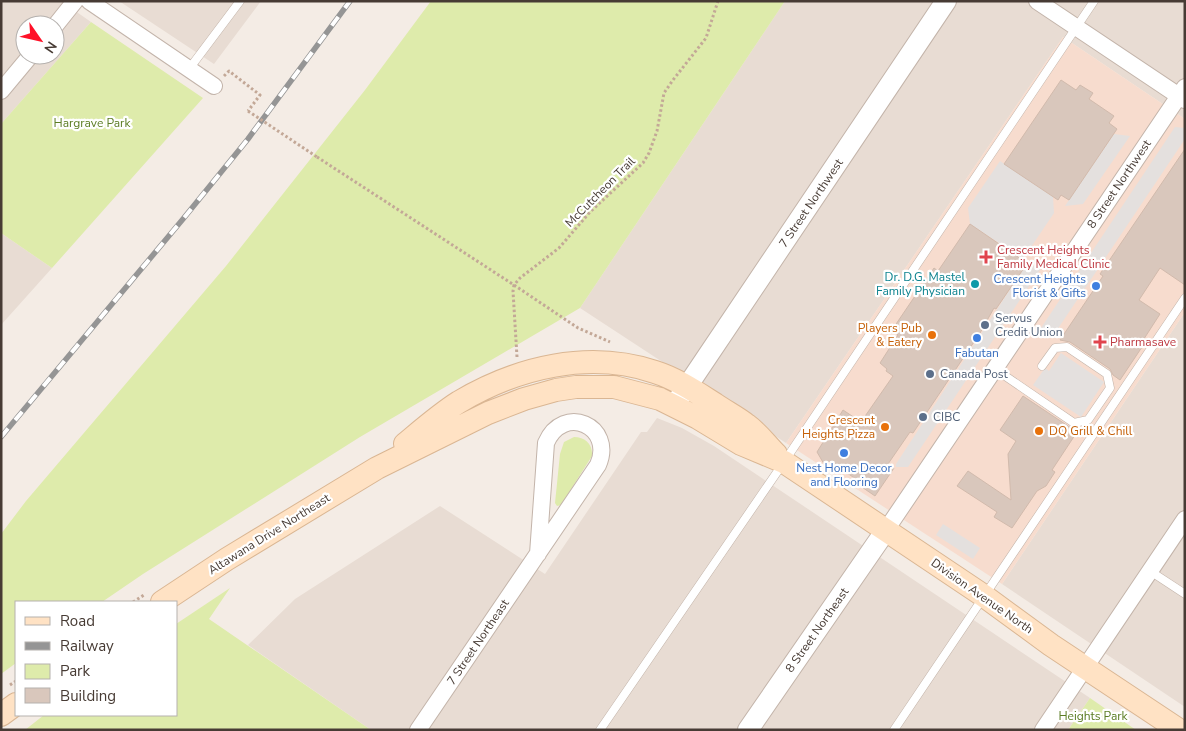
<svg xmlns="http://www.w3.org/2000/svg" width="1186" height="731" font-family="'Nunito Sans',sans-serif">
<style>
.residential{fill:#e8dcd3;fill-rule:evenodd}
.commercial{fill:#f7dcce}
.green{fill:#deebab}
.parking{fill:#e4e0de}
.building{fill:#d9c7bc;stroke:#d1baac}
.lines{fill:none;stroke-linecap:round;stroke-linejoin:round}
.service-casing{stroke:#c3b4aa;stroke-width:9}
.minor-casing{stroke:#c3b4aa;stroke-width:18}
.tertiary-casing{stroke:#c3b4aa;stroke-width:22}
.secondary-casing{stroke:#dab693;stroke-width:24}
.path{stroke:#c3a897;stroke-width:3;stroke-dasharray:2.5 2.5;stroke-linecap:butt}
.service{stroke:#fff;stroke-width:8}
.minor{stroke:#fff;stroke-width:16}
.tertiary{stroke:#fff;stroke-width:20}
.secondary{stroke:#ffe2c4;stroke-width:22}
.rail-casing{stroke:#959595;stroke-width:5.5}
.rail{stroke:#fff;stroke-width:4;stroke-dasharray:11;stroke-linecap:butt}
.path-bridge{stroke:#c3a897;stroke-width:3;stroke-dasharray:2.5 2.5;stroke-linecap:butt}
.health-dot{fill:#e0444e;stroke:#fff;stroke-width:2}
.culture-dot{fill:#0f9aa8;stroke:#fff;stroke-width:2}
.shop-dot{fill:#3f7fe0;stroke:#fff;stroke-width:2}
.service-dot{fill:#5c6f8a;stroke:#fff;stroke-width:2}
.food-dot{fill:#e8710a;stroke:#fff;stroke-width:2}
.labels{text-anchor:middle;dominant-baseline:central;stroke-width:4.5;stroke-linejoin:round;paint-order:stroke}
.park-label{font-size:12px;fill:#5b7c23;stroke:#fff}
.street-label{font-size:12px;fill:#473b34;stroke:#fff}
.health-label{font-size:12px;fill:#be3a42;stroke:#fff;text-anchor:start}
.culture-label{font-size:12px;fill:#0d838f;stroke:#fff;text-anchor:end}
.shop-label{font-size:12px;fill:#366cbe;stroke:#fff}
.service-label{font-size:12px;fill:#4e5e75;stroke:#fff;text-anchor:start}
.food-label{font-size:12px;fill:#c56008;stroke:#fff;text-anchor:end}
</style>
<rect width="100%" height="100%" fill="#f4ece5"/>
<path class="residential" d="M 1,1 L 61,1 L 91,22 L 1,124 ZM 25,25 L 55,25 L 55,55 L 25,55 Z
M 119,1 L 261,1 L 214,64 Z
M 785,1 L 1185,1 L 1185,119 L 1063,37 L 786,443 L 580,308 Z
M 1,233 L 52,268 L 1,325 Z
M 1185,312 L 1185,707 L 1002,584 Z
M 657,418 L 682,428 L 714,446 L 1090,698 L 1068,730 L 371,730 L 248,645 L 295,599 L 440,506 L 545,574 L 641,432 L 647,432 Z"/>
<path class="commercial" d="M 1063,37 L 1185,119 L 1185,312 L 1002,584 L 786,443 Z"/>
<path class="green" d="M 431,1 L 785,1 L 580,308 L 360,437 L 143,574 L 102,602 L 16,602 L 16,663 L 1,674 L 1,534 L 26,501 L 226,266 L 365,90 Z
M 91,22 L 203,98 L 52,268 L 1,233 L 1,124 Z
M 574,437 C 585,437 593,444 592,456 L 561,505 L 557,506 L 555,503 L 560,454 L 564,442 Z
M 230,588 L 209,619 L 371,730 L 25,730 L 44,715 L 176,715 L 176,624 Z
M 1090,698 L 1136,730 L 1068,730 Z"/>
<path class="parking" d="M 1175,127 L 1185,128 L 1185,139 L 1057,330 L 1039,331 Z
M 1114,134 L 1130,136 L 1083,204 L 1065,206 Z
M 1000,161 L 1053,197 L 1054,213 L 1023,259 L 970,224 L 968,208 Z
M 1026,265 L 1042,267 L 908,467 L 896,467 L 896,464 Z
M 1061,353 L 1104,382 L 1081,417 L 1033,385 L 1045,368 L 1049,371 Z
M 943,524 L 980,548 L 973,559 L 936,535 Z"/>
<path class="building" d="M 1061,80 L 1076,90 L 1080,85 L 1093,93 L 1089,99 L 1114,116 L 1109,123 L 1117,129 L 1069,200 L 1061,195 L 1058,200 L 1004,164 Z
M 1185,149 L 1185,285 L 1160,268 L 1139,300 L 1160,314 L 1140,345 L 1142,347 L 1120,380 L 1113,375 L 1110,369 L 1070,342 L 1060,340 L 1103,276 L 1100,274 Z
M 970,224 L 1024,261 L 1021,266 L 1024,268 L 996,309 L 994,308 L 980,333 L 913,433 L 910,432 L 888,464 L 894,468 L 875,496 L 853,481 L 856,479 L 829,461 L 824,464 L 817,452 L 843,410 L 861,422 L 893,376 L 886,371 L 887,369 L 880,363 L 898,335 L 892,330 L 934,268 L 938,271 Z
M 1023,396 L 1077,432 L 1052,470 L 1055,472 L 1046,486 L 1037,491 L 1012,528 L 994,517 L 997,512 L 957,486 L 968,471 L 1011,500 L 1008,454 L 1016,441 L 1000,430 Z"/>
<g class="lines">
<g class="service-casing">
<path id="service" d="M 189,69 L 240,1
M 995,369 L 1074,423 L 1088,420 L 1110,388 L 1107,374 L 1067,347 L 1055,348 L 1042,366
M 1150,571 L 1185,594
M 600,730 L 784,462 L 1094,1
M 894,730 L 1185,298"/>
</g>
<g class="minor-casing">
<path id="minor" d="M 89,1 L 214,86
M 1037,1 L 1185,100
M 55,26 L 75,1
M 1,91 L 31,55
M 886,530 L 1185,87
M 418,730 L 598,465 C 615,426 563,403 546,443 L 538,554
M 1043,730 L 1185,519"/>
</g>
<g class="tertiary-casing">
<path id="tertiary" d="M 678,400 L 946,1
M 748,730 L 886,530"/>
</g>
<g class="secondary-casing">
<path id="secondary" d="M 405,444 C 423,429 440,414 459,402 C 518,367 589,350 655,372 C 677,379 696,392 715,404 C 725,411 737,417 747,425 C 758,433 767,445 776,454
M 162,602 L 227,559 L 377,468 L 488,413 L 524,399 L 556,390 L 576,387 L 614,387 L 660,399 L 698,418 L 741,444 L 784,462 L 984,596 L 1051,645 L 1179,730
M 1,715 L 16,704"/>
</g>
<path class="path" d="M 224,76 L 229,71 L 260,95 L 248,111
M 317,157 L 514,285 L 578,328 L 610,342
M 517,357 L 513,291 L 514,285 L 520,278 L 559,248 L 590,212 L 643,163 L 649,153 L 657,131 L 664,93 L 673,80 L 706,38 L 718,1
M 133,602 L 144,595
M 10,685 L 16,681"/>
<use href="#service" class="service"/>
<use href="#minor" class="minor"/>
<use href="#tertiary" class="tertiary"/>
<use href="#secondary" class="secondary"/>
<g class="rail-casing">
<path id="rail" d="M 1,437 L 183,219 L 248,139 L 350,1"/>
</g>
<use href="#rail" class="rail"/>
<path class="path-bridge" d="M 248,111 L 317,157"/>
</g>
<g class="health-dot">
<path d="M983.5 249.5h5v5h5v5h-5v5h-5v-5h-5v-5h5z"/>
<path d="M1097.5 334.5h5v5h5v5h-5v5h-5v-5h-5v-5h5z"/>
</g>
<circle class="culture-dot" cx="975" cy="284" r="5"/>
<g class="shop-dot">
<circle cx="1096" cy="286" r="5"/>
<circle cx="977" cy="338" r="5"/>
<circle cx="844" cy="453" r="5"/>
</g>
<g class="service-dot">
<circle cx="985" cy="325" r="5"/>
<circle cx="930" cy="374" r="5"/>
<circle cx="923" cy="417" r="5"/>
</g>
<g class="food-dot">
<circle cx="932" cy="335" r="5"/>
<circle cx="885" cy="427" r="5"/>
<circle cx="1039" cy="431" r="5"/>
</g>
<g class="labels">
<g class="park-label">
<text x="92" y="123">Hargrave Park</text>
<text x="1093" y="716">Heights Park</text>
</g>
<g class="street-label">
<text transform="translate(1119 184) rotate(-56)">8 Street Northwest</text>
<text transform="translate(600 192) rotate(-45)">McCutcheon Trail</text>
<text transform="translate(811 203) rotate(-56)">7 Street Northwest</text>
<text transform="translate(269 534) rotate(-32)">Altawana Drive Northeast</text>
<text transform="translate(982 596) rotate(35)">Division Avenue North</text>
<text transform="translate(817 630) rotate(-55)">8 Street Northeast</text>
<text transform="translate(478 642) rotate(-56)">7 Street Northeast</text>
</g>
<g class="health-label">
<text x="997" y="250">Crescent Heights<tspan x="997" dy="14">Family Medical Clinic</tspan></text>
<text x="1110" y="342">Pharmasave</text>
</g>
<g class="culture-label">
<text x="965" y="277">Dr. D.G. Mastel<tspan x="965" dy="14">Family Physician</tspan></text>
</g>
<g class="shop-label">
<text x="1086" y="279" text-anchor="end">Crescent Heights<tspan x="1086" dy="14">Florist &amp; Gifts</tspan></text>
<text x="977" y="353">Fabutan</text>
<text x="844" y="468">Nest Home Decor<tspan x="844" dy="14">and Flooring</tspan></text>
</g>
<g class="service-label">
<text x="995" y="318">Servus<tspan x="995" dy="14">Credit Union</tspan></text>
<text x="940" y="374">Canada Post</text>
<text x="933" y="417">CIBC</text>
</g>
<g class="food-label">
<text x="922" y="328">Players Pub<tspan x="922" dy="14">&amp; Eatery</tspan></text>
<text x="875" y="420">Crescent<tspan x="875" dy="14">Heights Pizza</tspan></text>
<text x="1049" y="431" text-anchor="start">DQ Grill &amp; Chill</text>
</g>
</g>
<rect width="1186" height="731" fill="none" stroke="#473b34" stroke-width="5"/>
<rect x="15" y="601" width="162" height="115" fill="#ffffff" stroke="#b5b1ae"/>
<rect x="25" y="617" width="25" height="8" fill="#ffe2c4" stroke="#b5b1ae"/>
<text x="60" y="626" font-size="15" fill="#473b34">Road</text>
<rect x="25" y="642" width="25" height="8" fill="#959595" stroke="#b5b1ae"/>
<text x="60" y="651" font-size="15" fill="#473b34">Railway</text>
<rect x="25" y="664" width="25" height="15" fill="#deebab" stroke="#b5b1ae"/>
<text x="60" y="676" font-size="15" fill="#473b34">Park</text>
<rect x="25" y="688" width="25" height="15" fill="#d9c7bc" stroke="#b5b1ae"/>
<text x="60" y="701" font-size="15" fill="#473b34">Building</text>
<g transform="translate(40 40) rotate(124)"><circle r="24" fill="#ffffff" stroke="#b5b1ae"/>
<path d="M0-4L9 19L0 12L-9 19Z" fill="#ff1128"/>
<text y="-8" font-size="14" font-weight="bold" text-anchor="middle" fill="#473b34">N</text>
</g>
</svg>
